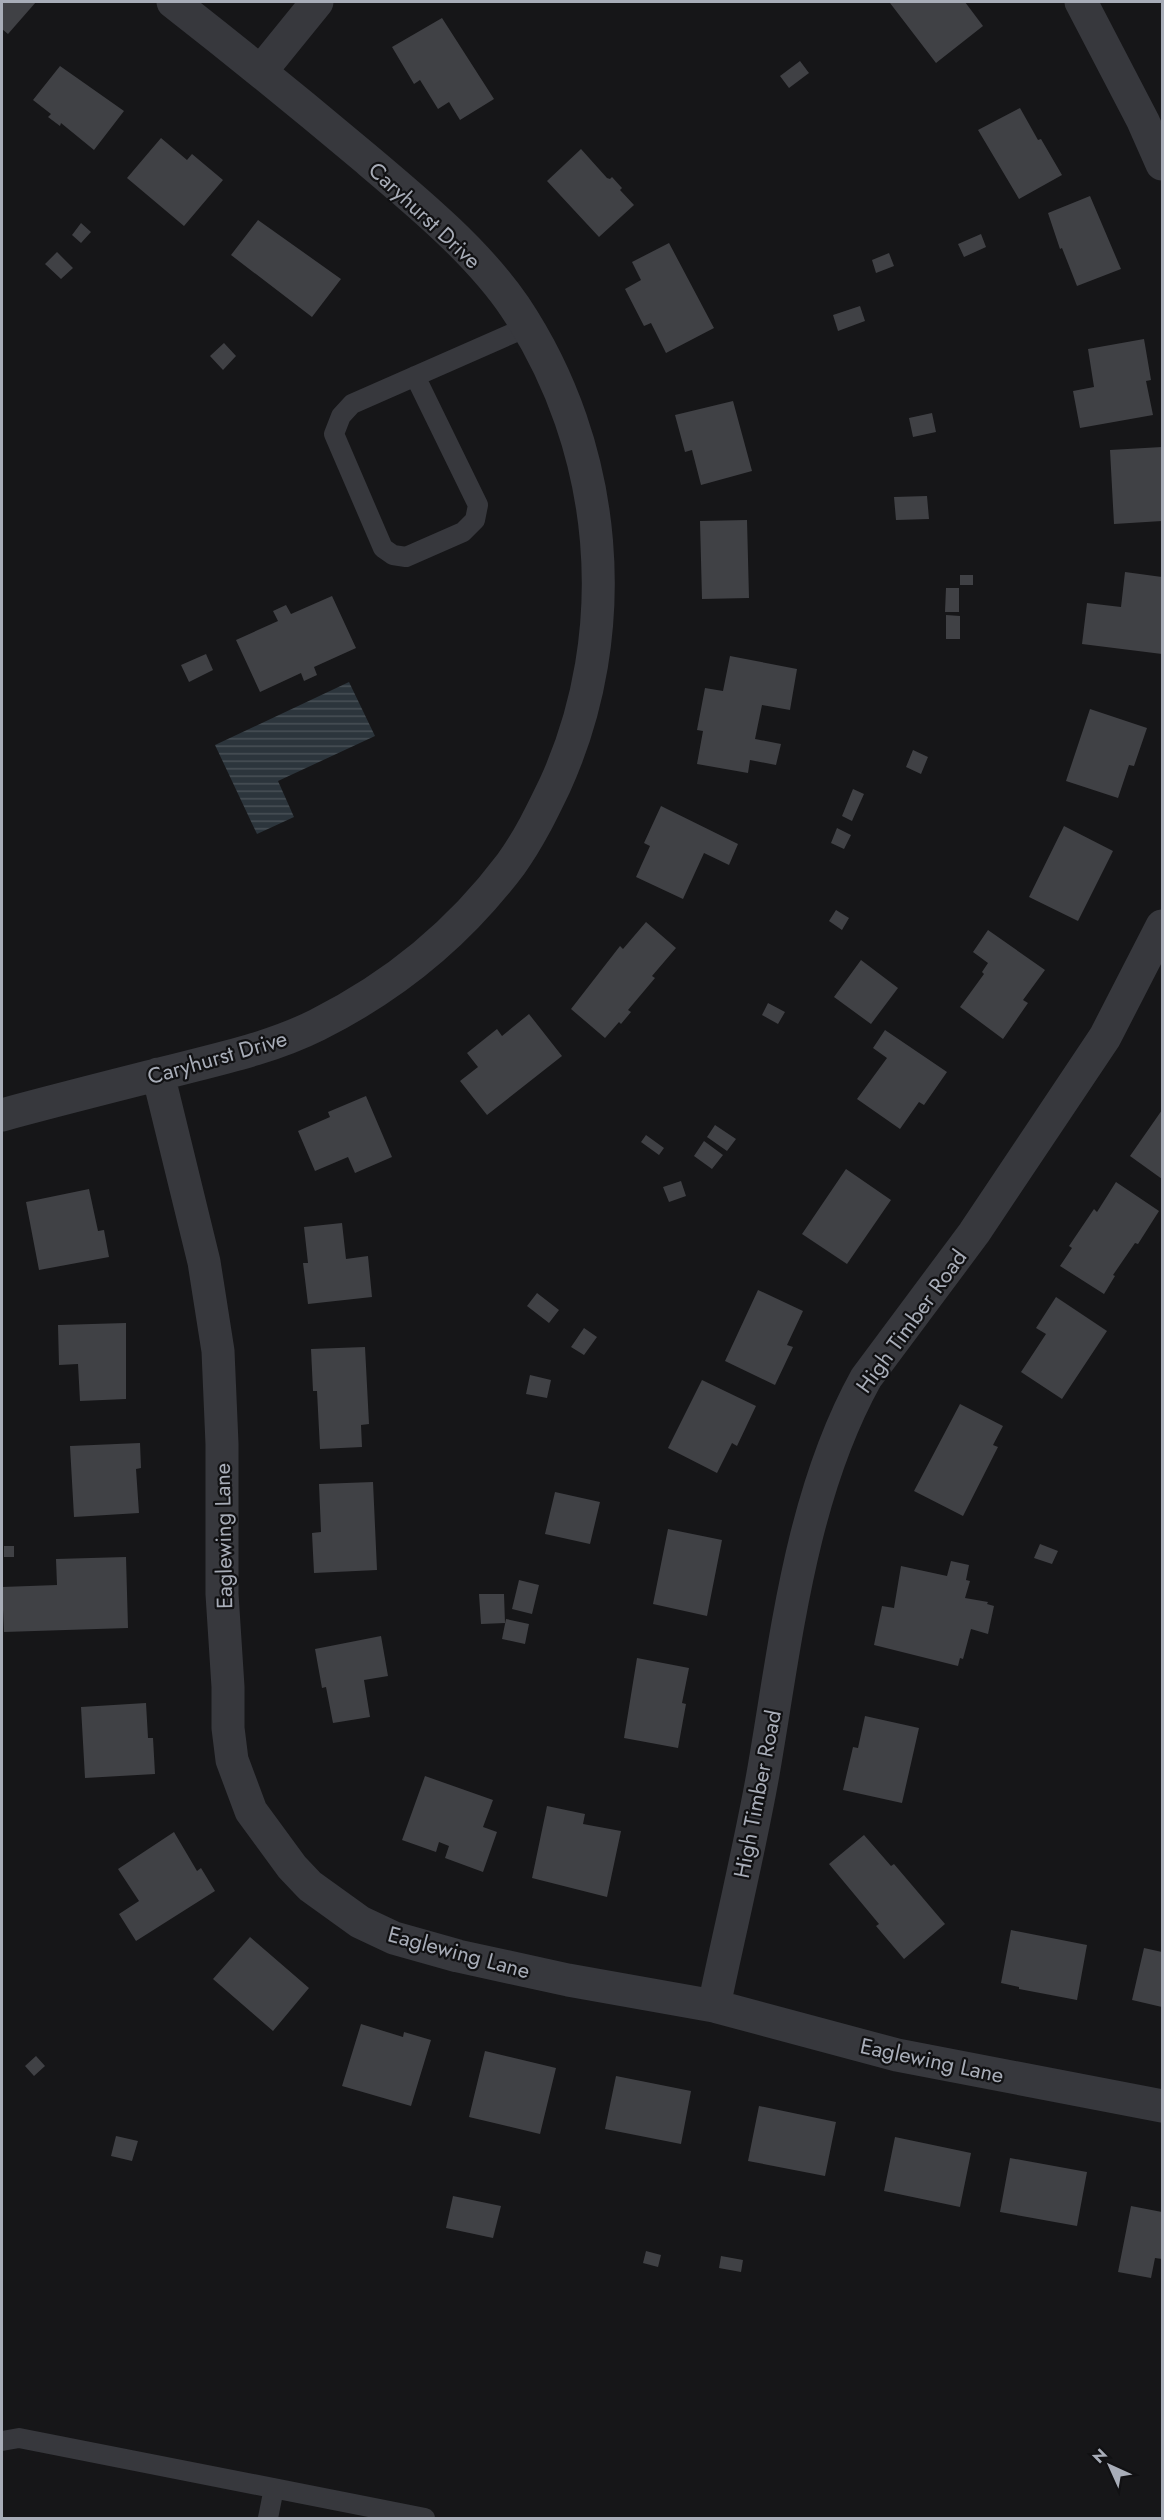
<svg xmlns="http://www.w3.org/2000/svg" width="1164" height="2520" font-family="Jost,sans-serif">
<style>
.water{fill:url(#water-rules)}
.building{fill:#404145}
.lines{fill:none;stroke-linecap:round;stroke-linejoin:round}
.lane{stroke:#37383d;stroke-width:20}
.street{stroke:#37383d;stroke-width:33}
.labels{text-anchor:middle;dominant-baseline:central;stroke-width:4.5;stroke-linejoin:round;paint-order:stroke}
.street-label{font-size:22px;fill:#a8adb8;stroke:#111113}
</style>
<defs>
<pattern id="water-rules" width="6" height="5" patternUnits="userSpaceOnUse" patternTransform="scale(1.5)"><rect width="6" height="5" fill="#2c353c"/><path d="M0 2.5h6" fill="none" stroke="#485056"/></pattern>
</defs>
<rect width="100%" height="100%" fill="#161618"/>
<path class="water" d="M 349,682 L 375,736 L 278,781 L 294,817 L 257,834 L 215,745 Z"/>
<path class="building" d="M 2,2 L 36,2 L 8,34 L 2,29 Z
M 891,2 L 965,2 L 983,26 L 936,63 L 890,3 Z
M 442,18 L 494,99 L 460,120 L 449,102 L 438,109 L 420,80 L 414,84 L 392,47 Z
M 800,61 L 809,73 L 789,88 L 780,76 Z
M 60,66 L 124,111 L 94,150 L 61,123 L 60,126 L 48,117 L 51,114 L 33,100 Z
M 1020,108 L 1038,140 L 1041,139 L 1062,175 L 1019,199 L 978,130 Z
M 161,138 L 187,160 L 192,154 L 223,180 L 184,226 L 127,178 Z
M 581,149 L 607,178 L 610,179 L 612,177 L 622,188 L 620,190 L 634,205 L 599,237 L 547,181 Z
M 1090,196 L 1121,269 L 1077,286 L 1062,248 L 1060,249 L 1048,213 Z
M 258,220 L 341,279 L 312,317 L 231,255 Z
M 81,223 L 91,232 L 81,243 L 72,235 Z
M 981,234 L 986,247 L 964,257 L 958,244 Z
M 669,243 L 714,328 L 666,353 L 651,323 L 644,326 L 625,289 L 641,280 L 632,262 Z
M 57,252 L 73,268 L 61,279 L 45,264 Z
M 889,253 L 894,266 L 876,273 L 872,260 Z
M 860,306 L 865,321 L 838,331 L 833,315 Z
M 1144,339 L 1151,380 L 1146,381 L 1153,415 L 1080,428 L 1073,391 L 1094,387 L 1088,349 Z
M 224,343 L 236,356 L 223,370 L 210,356 Z
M 733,401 L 752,471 L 701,485 L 692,450 L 685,452 L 675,415 Z
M 932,413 L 936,432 L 913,437 L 909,418 Z
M 1162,447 L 1162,521 L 1114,524 L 1110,450 Z
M 927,496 L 929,519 L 896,520 L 894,497 Z
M 747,520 L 749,598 L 702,599 L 700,521 Z
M 1125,572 L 1162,577 L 1162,654 L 1082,644 L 1087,603 L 1121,607 Z
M 960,575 L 973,575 L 973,585 L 960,585 Z
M 946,588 L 959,588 L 959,612 L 945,612 Z
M 332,596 L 356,648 L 314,667 L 317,675 L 304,681 L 301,673 L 260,692 L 236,640 L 278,621 L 273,611 L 286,605 L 291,614 Z
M 946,615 L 960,616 L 960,639 L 946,639 Z
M 206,654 L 213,670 L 189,682 L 181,665 Z
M 730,656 L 797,669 L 790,710 L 762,705 L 755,739 L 781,744 L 776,765 L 750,760 L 748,773 L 697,764 L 703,731 L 697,730 L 705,688 L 723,691 Z
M 1090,709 L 1147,728 L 1134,766 L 1129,765 L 1118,798 L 1066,781 Z
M 913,750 L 928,757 L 921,774 L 906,767 Z
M 853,789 L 864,794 L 852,821 L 842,816 Z
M 661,806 L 738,844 L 729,865 L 704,853 L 683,899 L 636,877 L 650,846 L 644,843 Z
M 1064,826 L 1113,851 L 1078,921 L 1029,897 Z
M 837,828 L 851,835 L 844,849 L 831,843 Z
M 836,910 L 849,918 L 842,930 L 829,921 Z
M 646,922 L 676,948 L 652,976 L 655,978 L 628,1010 L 631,1012 L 621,1024 L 619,1022 L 605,1038 L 571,1009 L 620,946 L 623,949 Z
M 988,930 L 1045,970 L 1023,1000 L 1028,1003 L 1003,1039 L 960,1007 L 984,974 L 982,972 L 988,963 L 973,952 Z
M 861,960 L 898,988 L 871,1024 L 834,997 Z
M 768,1003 L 785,1012 L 778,1024 L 762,1015 Z
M 529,1014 L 562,1056 L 487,1115 L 460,1081 L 478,1067 L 467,1053 L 497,1029 L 502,1036 Z
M 885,1030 L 947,1072 L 924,1105 L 919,1102 L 900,1129 L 857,1099 L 887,1058 L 873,1048 Z
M 366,1096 L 392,1157 L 355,1173 L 348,1157 L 315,1171 L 298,1131 L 330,1117 L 328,1112 Z
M 1162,1110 L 1162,1179 L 1130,1156 Z
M 715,1125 L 736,1139 L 727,1151 L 707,1137 Z
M 646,1135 L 664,1148 L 659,1155 L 641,1142 Z
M 704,1141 L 723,1155 L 712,1169 L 694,1156 Z
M 846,1169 L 891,1200 L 847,1264 L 802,1234 Z
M 681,1181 L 686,1196 L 669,1202 L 663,1187 Z
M 1116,1182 L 1159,1211 L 1138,1244 L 1135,1243 L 1113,1275 L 1115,1276 L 1104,1294 L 1060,1266 L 1072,1248 L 1069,1246 L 1094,1209 L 1097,1212 Z
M 89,1189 L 98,1231 L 104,1230 L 109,1257 L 39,1270 L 26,1202 Z
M 342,1223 L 346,1259 L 368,1256 L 372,1297 L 308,1304 L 303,1263 L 308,1263 L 304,1227 Z
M 758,1290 L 803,1311 L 787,1345 L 793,1347 L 775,1385 L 725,1361 Z
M 537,1293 L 559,1310 L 549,1323 L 527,1306 Z
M 1056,1297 L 1107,1331 L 1062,1399 L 1021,1372 L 1046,1334 L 1036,1328 Z
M 126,1323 L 126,1399 L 80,1401 L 78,1364 L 59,1365 L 58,1325 Z
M 584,1328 L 597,1337 L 584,1355 L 571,1347 Z
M 365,1347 L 369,1424 L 361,1425 L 362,1447 L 320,1449 L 317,1391 L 313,1391 L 311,1349 Z
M 530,1375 L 551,1380 L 547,1398 L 526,1394 Z
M 702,1380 L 756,1406 L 737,1446 L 732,1443 L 717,1473 L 668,1448 Z
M 960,1404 L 1003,1426 L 993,1445 L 998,1447 L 963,1516 L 914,1491 Z
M 140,1443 L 141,1468 L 136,1469 L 139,1513 L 74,1517 L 70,1446 Z
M 373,1482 L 377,1570 L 314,1573 L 312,1533 L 321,1532 L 319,1484 Z
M 555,1492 L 600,1502 L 590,1544 L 545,1534 Z
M 668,1529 L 722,1540 L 707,1616 L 653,1604 Z
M 1040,1544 L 1058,1551 L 1052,1564 L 1034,1558 Z
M 4,1546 L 14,1546 L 14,1557 L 4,1557 Z
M 126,1557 L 128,1628 L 4,1632 L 2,1587 L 57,1585 L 56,1559 Z
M 951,1561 L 969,1565 L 966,1580 L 970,1581 L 965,1598 L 988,1602 L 987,1604 L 994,1606 L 988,1634 L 971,1629 L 963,1659 L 960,1658 L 958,1666 L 874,1645 L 882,1606 L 894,1608 L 901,1566 L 947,1576 Z
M 519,1580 L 539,1585 L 532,1614 L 512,1609 Z
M 479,1594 L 504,1594 L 505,1623 L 481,1624 Z
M 506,1619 L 529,1624 L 525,1644 L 502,1639 Z
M 381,1636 L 388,1676 L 364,1680 L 370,1717 L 333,1723 L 326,1687 L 322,1688 L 315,1649 Z
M 637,1658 L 689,1668 L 682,1703 L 686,1704 L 678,1748 L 624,1738 Z
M 146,1703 L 148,1738 L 153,1738 L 155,1774 L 85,1778 L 81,1707 Z
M 865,1716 L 919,1728 L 902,1803 L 843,1790 L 853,1747 L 858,1748 Z
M 425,1776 L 493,1800 L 483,1827 L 497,1832 L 483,1872 L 445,1858 L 449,1846 L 439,1842 L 436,1852 L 402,1840 Z
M 547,1806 L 585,1814 L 583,1824 L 621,1831 L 607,1897 L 532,1878 Z
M 174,1832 L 197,1871 L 201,1868 L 215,1891 L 136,1941 L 119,1914 L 139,1901 L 118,1869 Z
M 864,1835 L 891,1866 L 894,1864 L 945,1924 L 904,1959 L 876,1926 L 879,1924 L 829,1864 Z
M 1011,1930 L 1087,1945 L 1077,2000 L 1019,1989 L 1019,1987 L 1001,1983 Z
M 250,1937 L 309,1988 L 273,2031 L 213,1979 Z
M 1144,1948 L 1162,1952 L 1162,2007 L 1132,2000 Z
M 361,2024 L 403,2037 L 404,2032 L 431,2040 L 411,2106 L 342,2086 Z
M 485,2051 L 556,2068 L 540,2134 L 469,2117 Z
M 36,2056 L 45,2066 L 34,2076 L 25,2066 Z
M 616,2076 L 691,2091 L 681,2144 L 605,2129 Z
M 759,2106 L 836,2122 L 825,2176 L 748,2161 Z
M 116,2136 L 138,2141 L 132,2161 L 111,2156 Z
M 895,2137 L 971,2153 L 960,2207 L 884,2191 Z
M 1010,2158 L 1087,2172 L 1077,2226 L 1000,2212 Z
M 453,2196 L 501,2206 L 493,2238 L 446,2228 Z
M 1131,2206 L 1162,2212 L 1162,2259 L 1155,2258 L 1151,2278 L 1118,2272 Z
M 646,2251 L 661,2255 L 658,2267 L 643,2263 Z
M 721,2256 L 743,2260 L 741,2272 L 719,2268 Z"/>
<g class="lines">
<path class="lane" d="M 415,376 L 478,505 L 475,520 L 463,532 L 406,557 L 393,555 L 383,548 L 334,434 L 341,416 L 352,404 L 527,327
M 2,2441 L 19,2438 L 425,2518
M 268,2518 L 274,2488"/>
<path class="street" d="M 1081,2 L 1143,121 L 1162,164
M 261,71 L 317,2
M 158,1074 L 204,1262 L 218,1351 L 222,1444 L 222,1594 L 228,1687 L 228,1728 L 232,1760 L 251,1811 L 292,1867 L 310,1886 L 360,1922 L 394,1938 L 458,1956 L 568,1980 L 714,2006 L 897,2055 L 1162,2106
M 2,1115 C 57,1100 113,1086 168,1072 C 219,1059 271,1048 317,1025 C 393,987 460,932 511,864 C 529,839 542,812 555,785 C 625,631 609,448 515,307 C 478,252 415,200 364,157 C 301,104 237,52 173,2
M 714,2006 C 730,1929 749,1852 763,1774 C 786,1642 800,1497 866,1378 L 974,1233 L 1105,1037 L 1162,926"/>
</g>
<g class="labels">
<g class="street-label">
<text transform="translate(425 215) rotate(43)">Caryhurst Drive</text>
<text transform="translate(217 1057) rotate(-16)">Caryhurst Drive</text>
<text transform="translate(911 1321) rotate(-54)">High Timber Road</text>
<text transform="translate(223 1536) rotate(-91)">Eaglewing Lane</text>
<text transform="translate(757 1794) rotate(-79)">High Timber Road</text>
<text transform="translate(459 1952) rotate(15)">Eaglewing Lane</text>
<text transform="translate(932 2060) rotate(12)">Eaglewing Lane</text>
</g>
</g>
<rect width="1164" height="2520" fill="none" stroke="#a8adb8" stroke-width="6"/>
<g transform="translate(1110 2466) rotate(315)" stroke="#111113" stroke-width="4.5" paint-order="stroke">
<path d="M0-4.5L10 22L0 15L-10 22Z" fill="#a8adb8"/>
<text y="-9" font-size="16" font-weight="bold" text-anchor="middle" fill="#a8adb8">N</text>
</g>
</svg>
